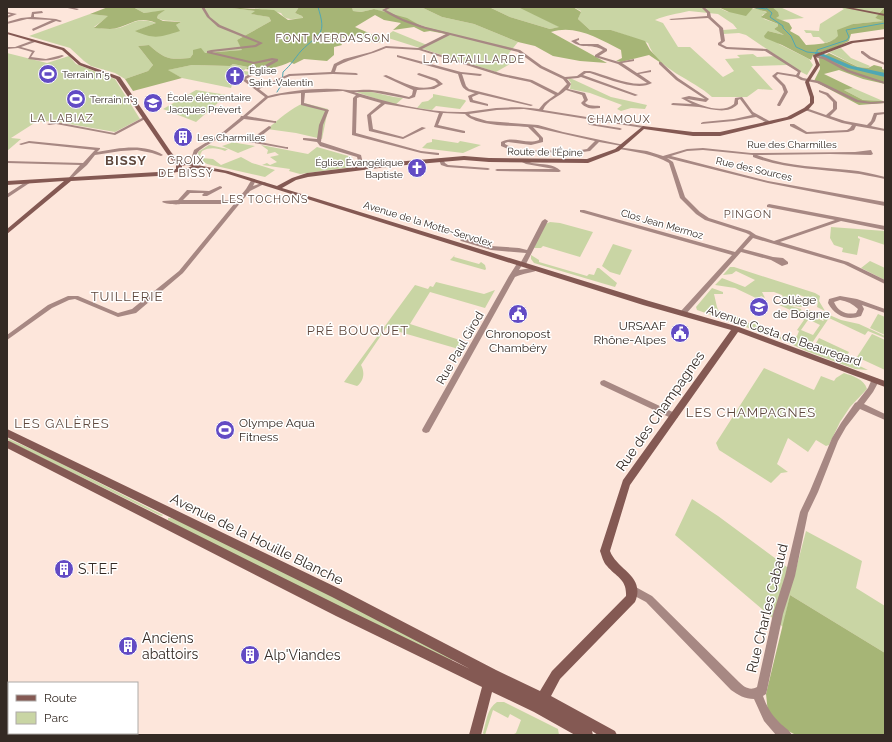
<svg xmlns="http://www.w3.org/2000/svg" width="892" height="742" font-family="Raleway,sans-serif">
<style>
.green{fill:#c9d5a4;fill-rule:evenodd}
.forest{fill:#a6b576}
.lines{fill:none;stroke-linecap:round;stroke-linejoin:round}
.stream{stroke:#4fa7b4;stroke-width:1}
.river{fill:#4fa7b4;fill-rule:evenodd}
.street{fill:#a78883;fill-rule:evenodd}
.secondary{fill:#845953;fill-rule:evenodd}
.labels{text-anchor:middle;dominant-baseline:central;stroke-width:3;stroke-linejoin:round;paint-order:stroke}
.far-poi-label{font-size:10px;fill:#342a24;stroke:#fff;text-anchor:start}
.far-street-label{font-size:10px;fill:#342a24;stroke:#fff}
.far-neighbourhood-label{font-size:11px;letter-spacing:1px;fill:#5f483d;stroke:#fff}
.poi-label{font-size:12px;fill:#342a24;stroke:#fff;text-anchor:start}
.street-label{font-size:12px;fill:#342a24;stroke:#fff}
.far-district-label{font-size:13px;font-weight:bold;letter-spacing:1px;fill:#5f483d;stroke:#fff}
.neighbourhood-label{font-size:13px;letter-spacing:1px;fill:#5f483d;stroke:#fff}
.near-street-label{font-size:14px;fill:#342a24;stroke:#fff}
.near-poi-label{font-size:14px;fill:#342a24;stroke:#fff;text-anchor:start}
</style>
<rect width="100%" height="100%" fill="#fde6db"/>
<path class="green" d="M 133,7 L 225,7 L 256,11 L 252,14 L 269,17 L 271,21 L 237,40 L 243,50 L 193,54 L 190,58 C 169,60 165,59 149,45 L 138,46 L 153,65 L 148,71 L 125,79 L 115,73 L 91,66 L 84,61 L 70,48 L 29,36 L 90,14 L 109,16 L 94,27 C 99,28 105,29 110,29 C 132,28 132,15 156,23 L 136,31 L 176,25 L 181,22 C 172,20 164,22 157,18 L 158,15 L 163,11 L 144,13 Z
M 239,7 L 299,7 L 295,13 L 302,16 L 303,19 C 294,18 286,22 281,13 L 260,9 Z
M 352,7 L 421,7 L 442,17 L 474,24 L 518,42 L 509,53 L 518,62 L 510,64 L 496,72 L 385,37 L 393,31 L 427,45 L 446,34 L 374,9 L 361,12 L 353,11 Z
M 489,7 L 520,7 L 560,27 L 550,29 L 510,17 Z
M 573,7 L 718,7 C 722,9 726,12 730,12 C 745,12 752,4 767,13 L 762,15 L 764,19 L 778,24 L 778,26 L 774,29 L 784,35 L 768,31 L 779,44 L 809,59 L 813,65 L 807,75 L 787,65 L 751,66 L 773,90 L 758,89 L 747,97 L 712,97 C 693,79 657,70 648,43 L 611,30 L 590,30 L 578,19 L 581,11 ZM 689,11 L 718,14 L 733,24 L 737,29 L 723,30 L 723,34 L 739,33 L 746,35 L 777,56 L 757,57 L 753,54 L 737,55 L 740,58 L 725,59 L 734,71 L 723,77 L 690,47 L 678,47 L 663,23 L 655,20 C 666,15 677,14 689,11 Z
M 759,7 L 780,7 L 804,18 L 782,20 L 789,23 L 775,18 L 778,12 Z
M 840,7 L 885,7 L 875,18 L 884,21 L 853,24 L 834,40 L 825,43 L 819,37 L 813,37 L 811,33 L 806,33 L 804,30 L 819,31 L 820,24 L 844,9 Z
M 841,48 L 851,58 L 870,66 L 868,68 L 858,67 L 829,52 Z
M 7,53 L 47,63 L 69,56 L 76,64 L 115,79 L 140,119 L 115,132 L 52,121 L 36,122 L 11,138 L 21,139 L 7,151 Z
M 233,64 L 248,67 L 243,71 L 255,72 L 248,75 L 238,73 L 241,71 L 224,76 L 241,80 L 232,85 L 231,88 L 182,78 L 167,70 L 192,65 L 230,66 Z
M 570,78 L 611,97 L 647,105 L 645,109 L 631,108 L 621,111 L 617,109 L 622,105 L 590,93 L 570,89 L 571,83 L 568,79 Z
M 853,88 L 883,101 L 863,100 L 844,90 Z
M 196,90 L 227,95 L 196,122 L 163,109 Z
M 353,91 L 372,92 L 394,97 L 403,98 L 395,105 Z
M 433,94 L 465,100 L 466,101 L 460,109 L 436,106 L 432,110 L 417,108 L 422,102 L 428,101 L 433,97 Z
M 304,103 L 328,109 L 322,139 L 296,133 L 267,129 C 277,121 292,107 304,103 Z
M 432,139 L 458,143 L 460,141 L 481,145 L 463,153 L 422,148 L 427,143 L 432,142 Z
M 231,142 L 255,146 L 238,153 L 222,146 L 231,143 Z
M 209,145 L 228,149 L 225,151 C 217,148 210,147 202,151 L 200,155 L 202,158 L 213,159 L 221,165 L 241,157 L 252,163 L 275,170 L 265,177 L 207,164 L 199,159 L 198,152 Z
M 261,145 L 308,154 L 317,147 L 352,157 L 352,167 L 300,174 L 289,171 L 290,169 L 262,165 L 267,163 L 270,165 L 277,162 L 270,157 L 279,155 L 275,152 L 267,154 L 268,150 Z
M 550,222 L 560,223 L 593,232 L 580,257 L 543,246 L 541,248 L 534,248 L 543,225 Z
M 831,227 L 885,231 L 885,245 L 858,236 L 858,238 L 860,239 L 857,255 L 842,252 L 843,248 L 834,245 L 830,238 Z
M 613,244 L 632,250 L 620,275 L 610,272 L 602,266 Z
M 455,255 L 454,257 L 479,264 L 481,262 L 485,265 L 486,269 L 485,270 L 450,260 Z
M 531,255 L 539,260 L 539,262 L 587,276 L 589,274 L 594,275 L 597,268 L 599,268 L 617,283 L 615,287 L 534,263 L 531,259 Z
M 870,261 L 885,268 L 885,280 L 861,268 Z
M 730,267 L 734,267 L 815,293 L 820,296 L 819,301 L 825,311 L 817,307 L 818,302 L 797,294 L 793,300 L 805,305 L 801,307 L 788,305 L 801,309 L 802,312 L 799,316 L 794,314 L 795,312 L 779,305 L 787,305 L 782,295 L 774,292 L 762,292 L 765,298 L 761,296 L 758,299 L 735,288 L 715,285 L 722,278 L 745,287 L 755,280 L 736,271 L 732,274 L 723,275 Z
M 436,282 L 484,294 L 495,290 L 485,308 L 430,292 L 410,324 L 466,342 L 462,350 L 386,328 L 361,365 C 365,372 364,381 357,386 L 344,382 L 415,285 L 428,289 L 430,286 L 433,287 Z
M 712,288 L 723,292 L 723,294 L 714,294 L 717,307 L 720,314 C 736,312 735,318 748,323 C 752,324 757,324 760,325 C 771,330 785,345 797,336 L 799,331 L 797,330 L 804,320 L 801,318 L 805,312 L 808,320 L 801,330 L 813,335 L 820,325 L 810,320 L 808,313 L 823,321 L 824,320 L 807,310 L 827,314 L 841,320 L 859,324 L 885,336 L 885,338 L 868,331 L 865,335 L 829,318 L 812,343 L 868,370 L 855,369 L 806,351 L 778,338 L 697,310 L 696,307 Z
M 878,314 L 885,317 L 885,335 L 870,328 Z
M 872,334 L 885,340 L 885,370 L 857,357 Z
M 819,338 L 849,352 L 846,357 L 816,343 Z
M 764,368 L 814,390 L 821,376 L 834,381 L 836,378 L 844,373 C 853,376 864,379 867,389 L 850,407 L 840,422 L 829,445 L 826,446 L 816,440 L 808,452 L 788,438 L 777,464 L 788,472 L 781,473 L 771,483 L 719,450 L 716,443 Z
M 7,438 L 42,454 L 163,515 L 162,516 L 159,515 L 10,442 Z
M 692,499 L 718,516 L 795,573 L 806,531 L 862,561 L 856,588 L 885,606 L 885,653 L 790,595 L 783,627 L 675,535 Z
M 168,518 L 171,518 L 194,527 L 453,657 L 451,663 L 178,526 L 168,520 Z
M 497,702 L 504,702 L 558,729 L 559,735 L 512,735 L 516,733 L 521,720 L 510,714 L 508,718 L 493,710 L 485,735 L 484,735 L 483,733 C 486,723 487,708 497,702 Z"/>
<path class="forest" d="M 108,7 L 133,7 L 144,13 L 165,10 L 158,15 L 157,18 L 163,21 L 181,22 L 176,25 L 180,31 C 160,37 155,40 135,31 L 156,23 C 135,14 129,28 110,29 C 104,29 99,28 94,28 L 108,16 L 90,14 Z
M 225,7 L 274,10 L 288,20 L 303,18 L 302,16 L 295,13 L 299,7 L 352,7 L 353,11 L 361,12 L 374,9 L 407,18 L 421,26 L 449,33 L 446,34 L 430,31 L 424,32 L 414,27 L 393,30 L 401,23 L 384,20 L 375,15 L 355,27 L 385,40 C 370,50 360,27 339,40 L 342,45 L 334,47 L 334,55 L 327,61 L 304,59 L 294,64 L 290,62 C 277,68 260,72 246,69 L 248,67 L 233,64 L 230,66 L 192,65 L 168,70 L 182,78 L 133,91 L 125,79 L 148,71 L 153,65 L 138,46 L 149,45 C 165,59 169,60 190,58 L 193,54 L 193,50 L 201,48 L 205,53 L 242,50 L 237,40 L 271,21 L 269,17 L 251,14 L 255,11 Z
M 421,7 L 489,7 L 510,17 L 550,29 L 559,27 L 518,7 L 573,7 L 581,12 L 578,19 L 590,30 L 611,30 L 645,41 L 650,50 L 664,65 L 649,55 L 621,62 L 616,61 L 622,58 L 621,50 C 599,39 576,24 551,32 L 607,63 L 580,61 L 553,56 L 535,46 L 518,42 L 474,24 L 442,17 Z
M 718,7 L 772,7 L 778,12 L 779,16 L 776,18 L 789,23 L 792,28 L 790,31 L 799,36 L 806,45 C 817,44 830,45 838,36 L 837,30 L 853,24 L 883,21 L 875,18 L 885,7 L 885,29 L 851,34 L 849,41 L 839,46 L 813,55 L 811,60 L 782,45 L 765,38 L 764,36 L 768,31 L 784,35 L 774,29 L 778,26 L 778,24 L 761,17 L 767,12 L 753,8 L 746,16 L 729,12 Z
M 829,53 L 858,67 L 868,68 L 874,65 L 882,67 L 882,69 L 885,70 L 885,84 L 863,79 L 839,70 L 824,74 L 853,88 L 844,90 L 863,100 L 883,101 L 885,103 L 859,105 L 814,81 L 820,69 L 819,58 Z
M 790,595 L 885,653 L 885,735 L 796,735 L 786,730 L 768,713 L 766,694 Z"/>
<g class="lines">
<path class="stream" d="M 751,7 L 766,9
M 765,7 L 772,13 L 770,17 L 783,26 L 783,28 L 791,36 L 796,47 L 807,52 L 817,53 L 817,50 L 847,40 L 849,37 L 846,30 L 885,23
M 277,92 L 282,84 L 283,72 C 291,65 295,58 301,51 C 320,32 327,36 318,7"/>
<path class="river" d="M 815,52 L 819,52 L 852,66 L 885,73 L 885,77 L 848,68 L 815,54 Z"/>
<path class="street" d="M 63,7 L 70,7 L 79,9 L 77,10 Z
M 201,7 L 204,7 L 210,17 L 220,25 L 263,43 L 256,47 L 212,52 L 254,62 L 272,58 L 278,59 L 278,61 L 246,79 L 257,88 L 289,74 L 331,72 L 334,64 L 344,59 L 371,52 L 386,46 L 418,48 L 446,34 C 424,29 401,23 382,10 L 388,7 L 392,7 L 386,10 L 403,19 L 426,27 L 520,50 L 542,66 L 565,77 L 577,76 L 584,71 L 590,71 C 606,75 631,87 647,83 L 618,64 L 595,57 L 595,55 L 603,50 C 591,43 583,50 571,41 L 579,38 L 579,40 L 576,41 L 580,44 L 598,44 L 607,49 L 607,51 L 599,56 L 619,62 L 634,59 L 634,61 L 622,63 L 637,73 L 651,70 L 651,72 L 639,74 L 652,83 C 637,92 606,78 590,73 L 586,73 L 583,75 L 638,95 L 635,96 L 581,77 L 578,78 L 567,79 L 571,84 L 568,89 L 585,93 L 588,100 L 585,103 C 590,107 595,105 600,106 L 600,108 C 593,109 586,109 581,103 L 584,100 L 582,95 L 566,90 C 559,97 547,100 543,110 L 643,126 L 645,127 L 643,128 L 524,109 L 497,110 L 469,114 L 471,116 L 487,121 L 538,125 L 563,132 L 624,145 L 622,146 L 599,142 L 590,151 L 575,153 L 515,152 L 501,146 L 501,142 C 513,135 526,145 539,140 L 539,138 L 528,127 C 511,125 477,127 465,114 L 443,113 L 438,125 L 465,131 L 465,133 L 463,133 L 434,127 L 439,113 L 385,104 L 371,115 L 373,129 L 403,137 L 422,127 L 426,128 L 403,139 L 369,131 L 367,115 L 381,103 L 360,97 L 357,98 L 356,133 L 421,151 L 439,153 L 439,155 L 437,155 L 421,153 L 352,135 L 353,98 L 356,95 L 343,91 L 305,93 L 304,103 L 329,110 L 323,125 L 321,142 L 361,155 L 364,168 L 364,169 L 360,168 L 357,157 L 320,146 L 317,142 L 303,140 L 303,138 L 305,138 L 317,139 L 319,125 L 325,111 L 301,105 L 301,93 L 281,95 L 268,98 L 247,116 L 274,121 L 276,121 L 276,123 L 244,119 L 224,135 L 250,140 L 269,126 L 271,127 L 271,128 L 255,141 L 286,147 L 288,147 L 288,149 L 221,137 C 216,140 201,148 198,152 C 194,157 198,163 188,163 L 188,162 L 191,159 L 194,150 L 223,132 L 240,118 L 241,116 L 243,116 L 265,97 L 241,79 L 274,60 L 254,64 L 207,53 L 207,51 L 211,50 L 255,45 L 258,43 L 218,27 L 207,17 ZM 450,35 L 518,52 L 540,68 L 563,79 L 567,84 L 558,93 L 532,80 L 503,74 L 422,49 ZM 386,48 L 419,50 L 501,76 L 530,82 L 555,95 L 544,103 L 539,109 C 525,107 511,107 496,108 C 486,109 476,111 466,112 C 429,113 389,103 354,92 L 372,92 L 409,99 L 415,97 L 417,90 L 434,89 L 443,84 L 437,79 L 419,73 L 417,74 L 418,75 L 435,81 L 438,84 C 421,94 403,82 386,75 L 383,76 L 413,90 L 412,95 L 409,97 C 397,94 384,91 372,90 C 364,89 355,91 348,90 C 322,87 293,90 268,96 L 259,89 L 290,76 L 333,74 L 357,75 L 358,74 L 356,73 L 335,72 L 337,66 C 352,58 370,55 386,48 ZM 533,127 L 595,141 L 587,149 L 575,151 L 516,150 L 505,144 L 505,143 L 508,142 L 531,145 L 543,142 L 543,138 Z
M 701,7 L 704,7 L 710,12 L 711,17 L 723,28 L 725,41 L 721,44 L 727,47 L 767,49 L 801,71 L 799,76 L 803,78 L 819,81 L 858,100 L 871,102 L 885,101 L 885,103 L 871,104 L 856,102 L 817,83 L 801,80 L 796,77 L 778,74 L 776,76 L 785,85 L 788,92 L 780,106 L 778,106 L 777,105 L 784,92 L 782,86 L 772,76 L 777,72 L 796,75 L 798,72 L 765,51 L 726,49 L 718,45 L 718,43 L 721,41 L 719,28 L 708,18 L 671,20 L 669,19 L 707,16 L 707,13 Z
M 42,11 L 43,13 L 34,14 L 34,17 L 56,19 L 62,21 L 60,22 L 56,21 L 33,31 L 32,29 L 52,20 L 27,19 L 7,24 L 7,22 L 21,18 L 31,17 L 32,12 Z
M 7,12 L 17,14 L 7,18 L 7,16 L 11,14 L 7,14 Z
M 34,40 L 35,42 L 21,47 L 35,51 L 31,57 L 46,59 L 62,55 L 64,56 C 52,62 40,61 28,59 L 32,52 L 18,48 L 7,49 L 7,47 L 15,47 Z
M 861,51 L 863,51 L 871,57 L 885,63 L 885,65 L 869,59 L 861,53 Z
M 397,55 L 461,72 L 481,74 L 482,75 L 480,76 L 462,74 L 466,86 L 469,89 L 533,105 L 531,106 L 479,94 L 472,97 L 473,100 L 488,104 L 488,106 L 470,102 L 468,96 L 475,93 C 461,90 462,86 458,74 L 397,57 Z
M 814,55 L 825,57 L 849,70 L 885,82 L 885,84 L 847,72 L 823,59 L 813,57 Z
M 659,62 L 661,62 L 678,78 L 709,99 L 706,102 L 687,99 L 689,100 C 702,106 722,114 734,104 L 735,98 L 742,97 L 753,112 L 773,123 L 769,124 L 756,117 L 734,121 L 701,124 L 701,123 L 703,122 L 734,119 L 752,115 L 740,99 L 738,100 L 738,104 C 727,115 713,109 699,107 C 691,106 681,106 672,105 L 671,104 L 673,103 L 692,104 L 681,98 L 689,96 L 705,99 L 676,80 L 659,64 Z
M 819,90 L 828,93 L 837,102 L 837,109 L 830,116 L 845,121 L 867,125 L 871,121 L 874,113 L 885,112 L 885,114 L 877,115 L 875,121 L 871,126 L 885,129 L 885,131 L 856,126 L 854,130 L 848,132 L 806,134 L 790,126 L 790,124 L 794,124 L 807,132 L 847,130 L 850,128 L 852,125 L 842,123 L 805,110 L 804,109 L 806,108 L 826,115 L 833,109 L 833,102 L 826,95 L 819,92 Z
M 144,117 L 147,118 L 115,135 L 56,124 L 49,125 L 47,124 L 56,122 L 114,133 Z
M 588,123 L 620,128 L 622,129 L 620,130 L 590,125 L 588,124 Z
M 29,141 L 100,148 L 100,149 L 97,152 C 118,148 145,143 163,155 L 161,156 L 152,153 L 137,150 L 121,151 L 95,155 L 87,165 L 69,181 L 67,180 L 80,165 L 7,163 L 7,161 L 83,163 L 95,150 L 29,143 L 21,145 L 19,144 Z
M 617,147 L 647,151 L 663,156 L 687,149 L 703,148 L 751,153 L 855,152 L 871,150 L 873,154 L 871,155 L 830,154 L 757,155 C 787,167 817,166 849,170 C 861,171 873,174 885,177 L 885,179 C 874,177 863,174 851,173 C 818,169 785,169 753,157 L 753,155 L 703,150 L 687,151 L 671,156 L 768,181 L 885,202 L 885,206 L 768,183 L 667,158 L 673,162 L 685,197 L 700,212 L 709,218 L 750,231 L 756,235 L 774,241 L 835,220 L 767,207 L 767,205 L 769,204 L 885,226 L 885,230 L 841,221 L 780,242 L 848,262 L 885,280 L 885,284 L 844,264 L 753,238 L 743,249 L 773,257 L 783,258 L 788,262 L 788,264 L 782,266 L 771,260 L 741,252 L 685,315 L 681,315 L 680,313 L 681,311 L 732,255 L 580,212 L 580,210 L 584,210 L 735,252 L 750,235 L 746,233 L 705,220 L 696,214 L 680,198 L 669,163 C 654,154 636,152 619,149 L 617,148 Z
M 439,159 L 443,159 L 445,163 L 448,165 L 488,168 L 490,169 L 488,170 L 447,167 L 441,165 L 439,160 Z
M 522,160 C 526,160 528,162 532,163 C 543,165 553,163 561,171 L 559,172 L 497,171 L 495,170 L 497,169 L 554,169 L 526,164 L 522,162 Z
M 252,179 L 256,180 L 253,186 L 264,182 L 266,183 L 250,191 L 183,273 L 136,313 L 118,317 L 75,299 L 69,300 L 52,308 L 7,340 L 7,335 L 48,305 L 68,296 L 78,296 L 118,313 L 132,309 L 179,271 L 234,204 L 180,204 C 177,205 166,204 162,202 L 163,201 L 178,200 L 187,190 L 209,191 L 220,186 L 222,187 L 222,188 L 207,196 L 203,196 L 202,195 L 204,193 L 190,193 L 183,200 L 237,200 L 246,189 Z
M 27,181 L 31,182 L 7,198 L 7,194 Z
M 545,219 L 548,221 L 526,264 L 525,265 L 522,265 L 519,270 L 537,267 L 540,269 C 533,273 523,273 515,277 L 429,432 L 426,433 L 423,432 L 422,430 L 423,428 L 509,276 L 518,262 L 521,262 L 526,253 L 491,250 L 461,241 L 460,240 L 463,238 L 491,246 L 519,248 L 527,250 L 542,221 Z
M 840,296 L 857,299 L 885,309 L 885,313 L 862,305 L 864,309 L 861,316 C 847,321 835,316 828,303 L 829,299 ZM 840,300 C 847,301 853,304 858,309 L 856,313 C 847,315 838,312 834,302 Z
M 875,378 L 878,379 L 879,381 L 873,392 L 864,404 L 885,414 L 885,420 L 860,409 L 846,427 L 838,441 L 818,492 L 808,513 L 795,576 L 783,614 L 767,690 L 766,694 L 763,696 C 766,705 771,714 778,721 C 782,726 789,729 792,735 L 776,735 L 764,721 L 754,699 C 745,699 738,695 731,690 L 646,602 L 629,593 L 627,590 L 629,587 L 632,585 L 652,596 L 739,682 C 744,687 750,691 757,687 L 773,614 L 785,576 L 800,512 L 810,491 L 832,438 L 841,423 L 855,403 L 857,402 L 868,388 L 872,379 Z
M 604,380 L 677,414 L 678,416 L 677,418 L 674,419 L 671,418 L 601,385 L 600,383 L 601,381 Z"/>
<path class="secondary" d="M 840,7 L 848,7 L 885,14 L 885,16 Z
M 7,32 L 64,48 L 81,63 L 120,77 L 171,152 L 180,163 L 192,161 L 197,165 L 228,171 L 277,186 L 292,178 L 307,173 L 395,162 L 464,156 L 489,158 L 587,159 L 615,149 L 643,126 L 693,132 L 720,132 L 787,117 L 804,108 L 810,103 L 810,97 L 805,82 L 816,65 L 813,55 L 851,41 L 885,37 L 885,39 L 853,43 L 816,57 L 820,65 L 809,82 L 814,97 L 814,103 L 808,110 L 791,119 L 720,136 L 693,136 L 644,129 L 619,151 L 588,163 L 489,162 L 464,160 L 395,166 L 308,177 L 296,180 L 282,188 L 649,301 L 739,327 L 885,381 L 885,387 L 738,332 L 630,485 L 610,551 C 617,570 646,576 635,602 L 560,679 L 551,696 L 615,731 L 617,735 L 598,735 L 592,731 L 593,735 L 575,735 L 534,712 L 492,692 L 481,735 L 469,735 L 482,687 L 336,616 L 7,448 L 7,440 L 344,608 L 470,669 L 332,597 L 7,437 L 7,429 L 340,589 L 496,670 L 540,691 L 552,671 L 626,596 C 627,579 616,577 607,566 C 603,562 602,556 600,551 L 623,480 L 731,330 L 643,305 L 225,173 L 196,168 L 186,173 L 182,171 L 158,176 L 71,181 L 7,234 L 7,229 L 64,181 L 7,185 L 7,181 L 158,172 L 176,169 L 176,165 L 167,154 L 116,79 L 79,65 L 62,50 L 7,34 ZM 186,165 L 192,166 L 185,169 L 182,168 L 182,166 Z"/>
</g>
<defs>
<g id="stadium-disc" transform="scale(1)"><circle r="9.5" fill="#624bc4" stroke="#fff"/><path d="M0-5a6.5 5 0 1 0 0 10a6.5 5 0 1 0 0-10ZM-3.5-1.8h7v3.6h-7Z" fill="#fff"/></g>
<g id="church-disc" transform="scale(1)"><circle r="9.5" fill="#624bc4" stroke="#fff"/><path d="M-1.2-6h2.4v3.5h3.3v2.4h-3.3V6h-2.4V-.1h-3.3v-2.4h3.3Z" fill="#fff"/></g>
<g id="school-disc" transform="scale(1)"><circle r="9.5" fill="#624bc4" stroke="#fff"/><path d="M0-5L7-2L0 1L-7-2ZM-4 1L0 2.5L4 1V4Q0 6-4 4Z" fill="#fff"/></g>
<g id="building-disc" transform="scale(1)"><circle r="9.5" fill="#624bc4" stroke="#fff"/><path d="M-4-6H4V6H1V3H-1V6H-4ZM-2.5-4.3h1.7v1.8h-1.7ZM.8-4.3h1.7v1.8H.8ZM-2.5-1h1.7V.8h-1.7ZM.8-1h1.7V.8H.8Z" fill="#fff"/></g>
<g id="civic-disc" transform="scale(1)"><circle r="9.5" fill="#624bc4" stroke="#fff"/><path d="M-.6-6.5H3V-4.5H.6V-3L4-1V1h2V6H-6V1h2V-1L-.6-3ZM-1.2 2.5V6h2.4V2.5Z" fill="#fff"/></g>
</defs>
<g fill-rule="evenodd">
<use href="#stadium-disc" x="48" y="74"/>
<use href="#church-disc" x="235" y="76"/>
<use href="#stadium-disc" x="76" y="99"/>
<use href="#school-disc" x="153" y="103"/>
<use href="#building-disc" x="183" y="137"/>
<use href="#church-disc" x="417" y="168"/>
<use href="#school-disc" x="759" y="307"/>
<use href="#civic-disc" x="518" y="314"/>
<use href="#civic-disc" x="680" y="333"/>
<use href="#stadium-disc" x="225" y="430"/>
<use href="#building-disc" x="64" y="569"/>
<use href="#building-disc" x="128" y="646"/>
<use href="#building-disc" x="250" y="655"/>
</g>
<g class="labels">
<g class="far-poi-label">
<text x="249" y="70">Église<tspan x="249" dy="12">Saint-Valentin</tspan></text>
<text x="62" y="74">Terrain n°5</text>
<text x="167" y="97">École élémentaire<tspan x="167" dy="12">Jacques Prévert</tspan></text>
<text x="90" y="99">Terrain n°3</text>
<text x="197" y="137">Les Charmilles</text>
<text x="403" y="162" text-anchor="end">Église Évangélique<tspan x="403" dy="12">Baptiste</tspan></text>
</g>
<g class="far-street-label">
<text x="792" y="144">Rue des Charmilles</text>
<text transform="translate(545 152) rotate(1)">Route de l'Épine</text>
<text transform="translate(754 169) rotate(13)">Rue des Sources</text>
<text transform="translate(428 224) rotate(17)">Avenue de la Motte-Servolex</text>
<text transform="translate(662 224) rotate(16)">Clos Jean Mermoz</text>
</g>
<g class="far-neighbourhood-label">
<text x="333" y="38">FONT MERDASSON</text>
<text x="474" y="59">LA BATAILLARDE</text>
<text x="62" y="118">LA LABIAZ</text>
<text x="619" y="119">CHAMOUX</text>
<text x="186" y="160">CROIX<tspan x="186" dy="13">DE BISSY</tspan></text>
<text x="265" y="199">LES TOCHONS</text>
<text x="748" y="214">PINGON</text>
</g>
<g class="poi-label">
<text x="773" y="300">Collège<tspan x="773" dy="14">de Boigne</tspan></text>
<text x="666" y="326" text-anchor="end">URSAAF<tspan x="666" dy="14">Rhône-Alpes</tspan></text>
<text x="518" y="334" text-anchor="middle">Chronopost<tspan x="518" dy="14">Chambéry</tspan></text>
<text x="239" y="423">Olympe Aqua<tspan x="239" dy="14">Fitness</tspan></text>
</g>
<g class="street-label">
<text transform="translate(784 336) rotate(19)">Avenue Costa de Beauregard</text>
<text transform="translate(460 348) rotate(-60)">Rue Paul Girod</text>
</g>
<g class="far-district-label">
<text x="126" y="160">BISSY</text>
</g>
<g class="neighbourhood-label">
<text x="127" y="296">TUILLERIE</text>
<text x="358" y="330">PRÉ BOUQUET</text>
<text x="751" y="412">LES CHAMPAGNES</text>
<text x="62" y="423">LES GALÈRES</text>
</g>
<g class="near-street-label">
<text transform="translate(660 411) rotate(-55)">Rue des Champagnes</text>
<text transform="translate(257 539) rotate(26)">Avenue de la Houille Blanche</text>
<text transform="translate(767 608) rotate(-76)">Rue Charles Cabaud</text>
</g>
<g class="near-poi-label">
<text x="78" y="569">S.T.E.F</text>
<text x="142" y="638">Anciens<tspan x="142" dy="16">abattoirs</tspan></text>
<text x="264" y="655">Alp'Viandes</text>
</g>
</g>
<rect width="892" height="742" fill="none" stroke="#342a24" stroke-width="16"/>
<rect x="8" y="682" width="130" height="52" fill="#ffffff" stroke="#aeaaa7"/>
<rect x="16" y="695" width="20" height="6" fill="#845953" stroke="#aeaaa7"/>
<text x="44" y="702" font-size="12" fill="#342a24">Route</text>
<rect x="16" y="712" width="20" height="12" fill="#c9d5a4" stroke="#aeaaa7"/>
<text x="44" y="722" font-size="12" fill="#342a24">Parc</text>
</svg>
